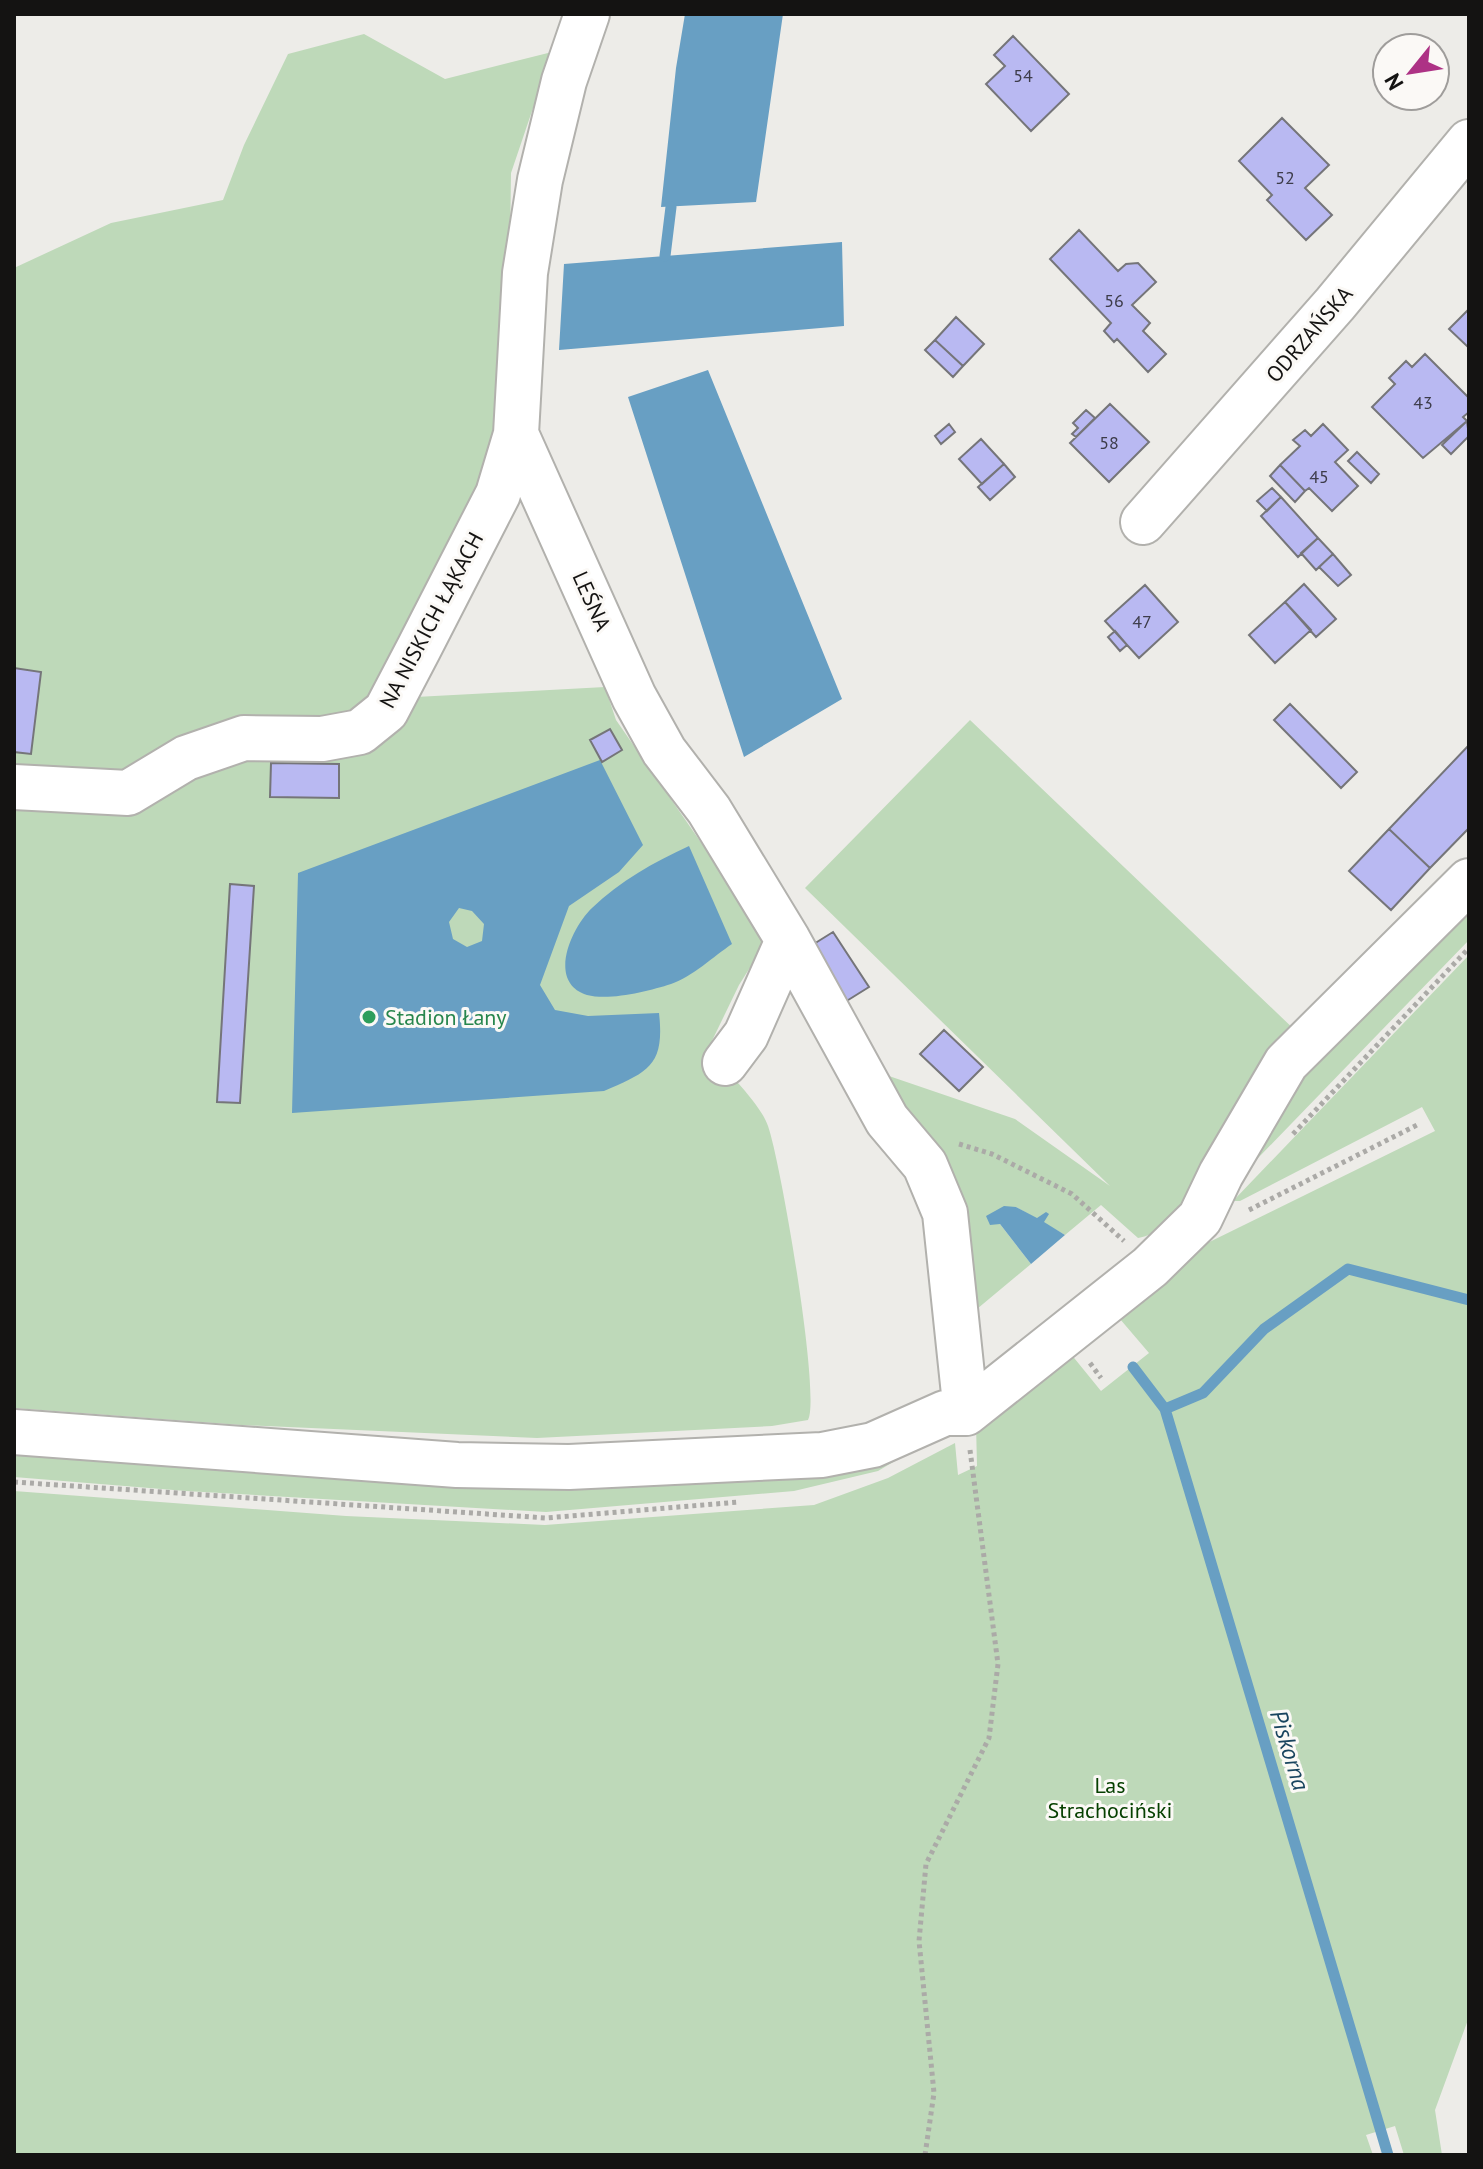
<svg xmlns="http://www.w3.org/2000/svg" width="1483" height="2169" font-family="'PT Sans',sans-serif">
<style>
.green{fill:#bed9b9}
.water{fill:#689fc3;fill-rule:evenodd}
.lines{fill:none;stroke-linecap:round;stroke-linejoin:round}
.stream{stroke:#689fc3;stroke-width:11}
.building{fill:#b9b9f2;stroke:#757579;stroke-width:2}
.minor-casing{stroke:#b2b1ad;stroke-width:48}
.path{stroke:#abaaa7;stroke-width:5;stroke-dasharray:4 4;stroke-linecap:butt}
.minor{stroke:#fff;stroke-width:44}
.leisure-dot{fill:#2e9e5b;stroke:#fbf9f6;stroke-width:3}
.labels{text-anchor:middle;dominant-baseline:central;stroke-width:6;stroke-linejoin:round;paint-order:stroke}
.number-label{font-size:18px;fill:#3d3c4a}
.street-label{font-size:22px;fill:#141312;stroke:#fbf9f6}
.leisure-label{font-size:22px;fill:#27864d;stroke:#fbf9f6;text-anchor:start}
.park-label{font-size:22px;fill:#064000;stroke:#fbf9f6}
.water-label{font-size:24px;font-style:italic;fill:#18445e;stroke:#fbf9f6}
</style>
<rect width="100%" height="100%" fill="#edece8"/>
<path class="green" d="M 364,34 L 445,79 L 552,52 L 511,173 L 508,391 L 489,484 L 378,699 L 605,687 L 616,720 L 768,939 L 739,985 L 708,1049 C 724,1069 761,1104 768,1126 C 781,1163 821,1397 808,1420 L 772,1426 L 537,1438 L 241,1425 L 14,1408 L 14,268 L 111,223 L 223,200 L 244,145 L 288,54 Z
M 970,720 L 1299,1034 C 1271,1079 1188,1234 1138,1238 L 1101,1205 L 1065,1235 L 1016,1207 L 1000,1224 L 1031,1264 L 965,1319 L 886,1075 L 1015,1119 L 1110,1186 L 805,888 Z
M 1469,889 L 1469,940 L 1229,1188 L 1290,1077 Z
M 1469,955 L 1469,2017 L 1435,2110 L 1442,2155 L 1404,2155 L 1395,2126 L 1366,2135 L 1373,2155 L 14,2155 L 14,1491 L 346,1516 L 545,1525 L 814,1505 L 888,1478 L 955,1443 L 958,1475 L 977,1466 L 976,1424 L 1066,1348 L 1101,1391 L 1149,1353 L 1114,1312 L 1185,1254 L 1435,1131 L 1422,1107 L 1240,1201 L 1233,1201 Z
M 925,1443 L 878,1471 L 794,1491 L 546,1512 L 186,1491 L 14,1477 L 14,1446 L 319,1461 Z"/>
<path class="water" d="M 685,14 L 783,14 L 756,202 L 661,207 L 676,68 Z
M 842,242 L 844,326 L 559,350 L 564,264 Z
M 708,370 L 842,699 L 744,757 L 628,397 Z
M 600,760 L 643,845 L 619,872 L 569,906 L 540,985 L 555,1010 L 588,1016 L 659,1013 C 665,1066 648,1072 604,1091 L 292,1113 L 298,873 ZM 459,908 L 472,911 L 484,924 L 482,941 L 467,947 L 453,939 L 449,922 Z
M 689,846 L 732,944 C 714,956 692,977 671,984 C 649,991 610,1001 587,995 C 546,982 572,927 592,908 C 620,881 654,862 689,846 Z
M 1004,1206 L 1016,1207 L 1037,1218 L 1046,1212 L 1049,1214 L 1044,1222 L 1065,1235 L 1031,1264 L 1000,1224 L 990,1225 L 986,1216 Z"/>
<g class="lines">
<path class="stream" d="M 665,256 L 671,207
M 1133,1367 L 1165,1409 L 1388,2155
M 1165,1409 L 1203,1393 L 1264,1329 L 1348,1269 L 1469,1300"/>
</g>
<path class="building" d="M 1013,36 L 1069,94 L 1031,131 L 986,84 L 1005,66 L 994,55 Z
M 1282,118 L 1329,165 L 1305,188 L 1332,215 L 1306,240 L 1267,200 L 1272,195 L 1239,161 Z
M 1079,230 L 1118,271 L 1126,264 L 1138,263 L 1156,282 L 1132,305 L 1150,323 L 1143,331 L 1166,354 L 1148,372 L 1117,339 L 1114,342 L 1104,331 L 1111,323 L 1050,259 Z
M 1469,309 L 1469,348 L 1449,329 Z
M 956,317 L 984,344 L 963,366 L 935,340 Z
M 935,340 L 963,366 L 953,377 L 925,350 Z
M 1425,354 L 1469,398 L 1469,412 L 1463,417 L 1467,421 L 1423,458 L 1372,407 L 1395,384 L 1389,378 L 1406,361 L 1412,367 Z
M 1110,404 L 1149,442 L 1109,482 L 1070,443 Z
M 1086,410 L 1095,418 L 1076,437 L 1072,434 L 1078,428 L 1073,423 Z
M 1467,421 L 1469,436 L 1451,454 L 1442,445 Z
M 949,424 L 955,432 L 941,444 L 935,436 Z
M 1323,424 L 1348,450 L 1335,462 L 1358,486 L 1332,511 L 1309,488 L 1305,491 L 1280,465 L 1300,446 L 1293,440 L 1305,430 L 1311,436 Z
M 981,439 L 1004,464 L 982,484 L 959,459 Z
M 1357,452 L 1379,474 L 1371,483 L 1348,461 Z
M 1004,464 L 1015,477 L 990,500 L 978,487 Z
M 1280,465 L 1305,491 L 1295,502 L 1270,476 Z
M 1272,488 L 1281,497 L 1267,511 L 1257,501 Z
M 1281,497 L 1318,538 L 1298,557 L 1261,516 Z
M 1318,538 L 1333,554 L 1316,570 L 1301,553 Z
M 1333,554 L 1351,575 L 1338,586 L 1319,567 Z
M 1304,584 L 1336,619 L 1316,637 L 1285,602 Z
M 1145,585 L 1178,622 L 1139,658 L 1105,621 Z
M 1285,602 L 1311,630 L 1275,663 L 1249,635 Z
M 1115,631 L 1127,645 L 1120,651 L 1108,637 Z
M 14,668 L 41,672 L 31,754 L 14,752 Z
M 1290,704 L 1357,772 L 1341,788 L 1274,720 Z
M 610,729 L 622,750 L 602,762 L 590,740 Z
M 1469,745 L 1469,828 L 1430,868 L 1389,829 Z
M 271,763 L 339,764 L 339,798 L 270,797 Z
M 1389,829 L 1430,868 L 1391,910 L 1349,871 Z
M 230,884 L 254,886 L 240,1103 L 217,1102 Z
M 833,932 L 869,987 L 845,1002 L 809,947 Z
M 944,1030 L 983,1067 L 959,1091 L 920,1054 Z"/>
<g class="lines">
<g class="minor-casing">
<path id="minor" d="M 587,14 L 564,81 L 540,180 L 525,273 L 516,434 L 634,697 L 664,751 L 709,810 L 788,940 L 887,1120 L 925,1165 L 945,1213 L 966,1413
M 1143,522 L 1335,304 L 1469,142
M 14,787 L 128,793 L 186,758 L 244,738 L 322,739 L 360,732 L 386,711 L 419,648 L 498,494 L 516,434
M 725,1063 L 746,1035 L 788,940
M 966,1413 L 1150,1267 L 1200,1218 L 1221,1174 L 1286,1063 L 1469,881
M 14,1432 L 457,1465 L 569,1467 L 822,1455 L 873,1445 L 945,1413 L 966,1413"/>
</g>
<path class="path" d="M 1293,1134 L 1469,948
M 959,1144 L 992,1154 L 1072,1194 L 1124,1241
M 1249,1210 L 1419,1124
M 1090,1363 L 1101,1378
M 14,1482 L 546,1518 L 739,1502
M 925,2155 L 934,2093 L 919,1941 L 926,1864 L 989,1738 L 998,1664 L 970,1450"/>
<use href="#minor" class="minor"/>
</g>
<circle class="leisure-dot" cx="369" cy="1017" r="8"/>
<g class="labels">
<g class="number-label">
<text x="1023" y="75">54</text>
<text x="1285" y="177">52</text>
<text x="1114" y="300">56</text>
<text x="1423" y="402">43</text>
<text x="1109" y="442">58</text>
<text x="1319" y="476">45</text>
<text x="1142" y="621">47</text>
</g>
<g class="street-label">
<text transform="translate(1309 334) rotate(-49)">ODRZAŃSKA</text>
<text transform="translate(592 601) rotate(66)">LEŚNA</text>
<text transform="translate(431 620) rotate(-62)">NA NISKICH ŁĄKACH</text>
</g>
<g class="leisure-label">
<text x="385" y="1017">Stadion Łany</text>
</g>
<g class="park-label">
<text x="1110" y="1785">Las<tspan x="1110" dy="25">Strachociński</tspan></text>
</g>
<g class="water-label">
<text transform="translate(1290 1750) rotate(73)">Piskorna</text>
</g>
</g>
<rect width="1483" height="2169" fill="none" stroke="#141312" stroke-width="32"/>
<g transform="translate(1411 72) rotate(240)"><circle r="38" fill="#fbf9f6" stroke="#9f9d9b" stroke-width="2"/>
<path d="M0-6L14 30L0 20L-14 30Z" fill="#ad3285"/>
<text y="-12" font-size="22" font-weight="bold" text-anchor="middle" fill="#141312">N</text>
</g>
</svg>
